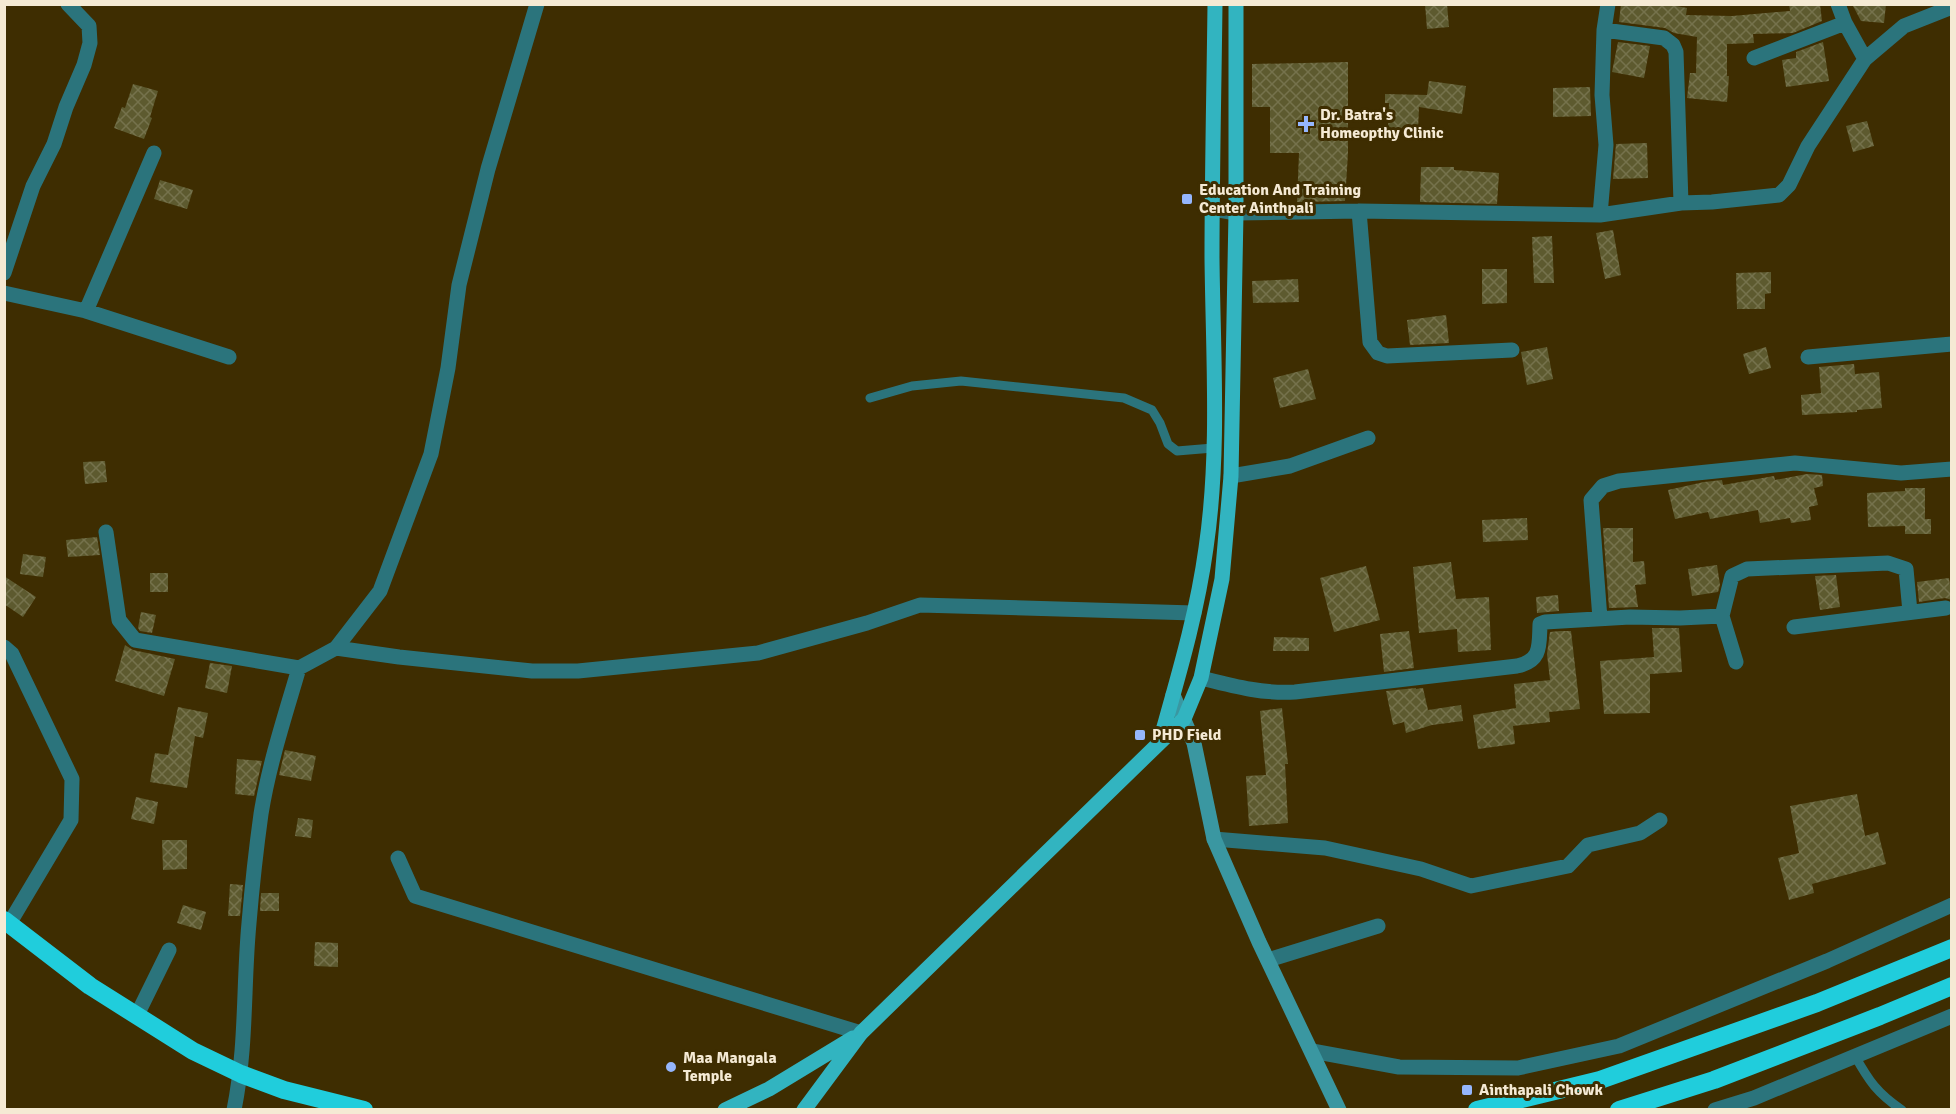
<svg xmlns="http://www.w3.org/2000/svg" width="1956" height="1114" font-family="Signika,sans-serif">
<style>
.building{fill:url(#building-cross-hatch)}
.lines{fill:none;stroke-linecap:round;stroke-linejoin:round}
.lane{stroke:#2b747c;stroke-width:9}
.street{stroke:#2b747c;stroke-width:15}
.secondary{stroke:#3a97a1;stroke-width:15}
.primary{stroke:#32b4c0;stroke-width:15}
.highway{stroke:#20cddc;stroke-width:18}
.poi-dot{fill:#95b6fd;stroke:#3e2d01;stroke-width:2}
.labels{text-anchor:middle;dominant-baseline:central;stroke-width:6;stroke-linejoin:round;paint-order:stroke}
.poi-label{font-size:16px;font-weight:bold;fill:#f5ead4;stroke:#3e2d01;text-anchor:start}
</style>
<defs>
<pattern id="building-cross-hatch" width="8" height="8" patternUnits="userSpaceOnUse" patternTransform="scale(1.5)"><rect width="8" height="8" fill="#5d5a2f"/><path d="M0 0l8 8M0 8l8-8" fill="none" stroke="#75724c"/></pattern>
</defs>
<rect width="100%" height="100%" fill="#3e2d01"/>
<path class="building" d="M 1425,4 L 1447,4 L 1449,27 L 1427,29 Z
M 1621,4 L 1666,4 L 1687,8 L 1686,15 L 1732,16 L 1790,11 L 1789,4 L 1820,4 L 1822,21 L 1793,33 L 1753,34 L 1754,43 L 1727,44 L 1727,76 L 1729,76 L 1727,102 L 1687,98 L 1690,73 L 1696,73 L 1697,37 L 1674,33 L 1665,28 L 1619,22 Z
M 1852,4 L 1886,4 L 1884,23 L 1861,21 Z
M 1618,42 L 1650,46 L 1644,78 L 1612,72 Z
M 1823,42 L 1829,81 L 1786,87 L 1782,60 L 1796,58 L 1796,52 Z
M 1348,62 L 1348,153 L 1345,201 L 1297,202 L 1299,153 L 1270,153 L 1270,107 L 1252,107 L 1252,64 Z
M 1429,81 L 1466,86 L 1462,114 L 1419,107 L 1418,131 L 1388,130 L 1389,103 L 1385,103 L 1385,94 L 1427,95 Z
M 133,84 L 158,91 L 150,117 L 152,118 L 144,139 L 114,128 L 122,107 L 125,108 Z
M 1590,87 L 1591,116 L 1553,117 L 1553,88 Z
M 1867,121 L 1874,146 L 1853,152 L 1846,126 Z
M 1647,143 L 1648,178 L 1613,179 L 1616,144 Z
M 1421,167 L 1454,167 L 1454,170 L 1499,173 L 1497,204 L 1420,202 Z
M 160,180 L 193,190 L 187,209 L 154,199 Z
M 1613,230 L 1621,275 L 1605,279 L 1596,233 Z
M 1552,236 L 1554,283 L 1534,283 L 1532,237 Z
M 1482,269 L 1507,269 L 1507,303 L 1482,304 Z
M 1771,272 L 1771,293 L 1765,294 L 1765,309 L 1737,309 L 1736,273 Z
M 1298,279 L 1299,302 L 1253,303 L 1252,281 Z
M 1446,315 L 1449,343 L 1410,345 L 1407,320 Z
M 1547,347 L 1553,379 L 1527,385 L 1521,352 Z
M 1766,347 L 1771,368 L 1749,374 L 1743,354 Z
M 1854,364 L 1855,374 L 1879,372 L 1882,408 L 1857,410 L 1857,412 L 1802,415 L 1801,395 L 1821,393 L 1819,367 Z
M 1308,369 L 1316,399 L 1280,408 L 1273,378 Z
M 105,461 L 107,482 L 85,484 L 83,462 Z
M 1807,474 L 1822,475 L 1823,486 L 1814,488 L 1818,505 L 1809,507 L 1811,520 L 1791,523 L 1790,518 L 1760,523 L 1758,510 L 1710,519 L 1708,512 L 1675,519 L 1668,490 L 1704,482 L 1722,480 L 1723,485 L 1774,476 L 1775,480 Z
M 1905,488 L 1925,488 L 1925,519 L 1931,519 L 1931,534 L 1905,534 L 1905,526 L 1868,527 L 1867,493 L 1905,491 Z
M 1527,518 L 1528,540 L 1483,542 L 1482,520 Z
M 1603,528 L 1633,528 L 1633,562 L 1644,561 L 1646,584 L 1635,585 L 1638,607 L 1609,608 Z
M 97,537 L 100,555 L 68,557 L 66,540 Z
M 23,554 L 46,557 L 43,577 L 20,574 Z
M 1451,562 L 1456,599 L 1489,597 L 1491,650 L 1458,652 L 1457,629 L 1419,633 L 1413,567 Z
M 1717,565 L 1720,585 L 1718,592 L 1692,596 L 1688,569 Z
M 1366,566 L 1380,620 L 1334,632 L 1320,578 Z
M 150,573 L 168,573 L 168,592 L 150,592 Z
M 1836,575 L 1840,607 L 1820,610 L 1815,576 Z
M 4,576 L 36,597 L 23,617 L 4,604 Z
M 1949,578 L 1952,600 L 1945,598 L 1919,602 L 1917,582 Z
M 1558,595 L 1559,611 L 1537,613 L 1536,597 Z
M 141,612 L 156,615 L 152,633 L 140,631 L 138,628 Z
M 1652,628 L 1679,628 L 1682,672 L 1650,674 L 1650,713 L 1604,714 L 1600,661 L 1654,657 Z
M 1409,631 L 1414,668 L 1384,672 L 1380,634 Z
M 1560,631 L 1571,631 L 1580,709 L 1549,712 L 1550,722 L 1513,726 L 1515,744 L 1478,749 L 1473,715 L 1516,708 L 1514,684 L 1550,680 L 1547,654 L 1550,632 Z
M 1274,637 L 1309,638 L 1309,651 L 1273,651 Z
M 125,645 L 133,650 L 175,659 L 164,696 L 115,681 Z
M 210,663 L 232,666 L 227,693 L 205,688 Z
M 1416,688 L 1416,689 L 1423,688 L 1428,710 L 1461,705 L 1463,721 L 1432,725 L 1406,733 L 1404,722 L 1393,725 L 1386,691 Z
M 178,707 L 208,713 L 203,738 L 195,736 L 187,788 L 150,782 L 155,753 L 168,755 Z
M 1282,708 L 1288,764 L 1285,764 L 1288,823 L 1249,826 L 1246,776 L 1266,775 L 1260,711 Z
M 285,750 L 316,756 L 311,781 L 279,775 Z
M 237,759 L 262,761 L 254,796 L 235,794 Z
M 1857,794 L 1865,836 L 1878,832 L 1886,864 L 1812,884 L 1814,893 L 1789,900 L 1778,858 L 1799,853 L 1790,806 Z
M 136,797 L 158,802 L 154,824 L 131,819 Z
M 298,818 L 313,820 L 311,838 L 295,836 Z
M 162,840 L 187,840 L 187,869 L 163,870 Z
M 230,884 L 243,885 L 240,916 L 228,916 Z
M 261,893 L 279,893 L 279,911 L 260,911 Z
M 183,905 L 206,912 L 201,930 L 177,923 Z
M 315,942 L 338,943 L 338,967 L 314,966 Z"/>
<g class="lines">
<path class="lane" d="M 870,398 L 912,386 L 961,381 L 1124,398 L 1152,410 L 1160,423 L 1168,444 L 1177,451 L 1213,448
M 1855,1056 C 1869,1081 1877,1093 1902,1110"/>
<path class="street" d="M 1838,4 L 1845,23 L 1865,59
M 1604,30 L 1664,38 L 1673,45 L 1676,52 L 1681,203
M 1754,58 L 1845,23
M 1213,209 L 1236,213 L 1359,211 L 1600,215 L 1681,203 L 1712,202 L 1779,195 L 1789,185 L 1808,146 L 1865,59 L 1904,26 L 1952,7
M 1359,211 L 1370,342 L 1378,353 L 1387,356 L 1512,350
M 1600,215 L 1606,145 L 1602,95 L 1604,30 L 1608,4
M 4,273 L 33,186 L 54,144 L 66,107 L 84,65 L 90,43 L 89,26 L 68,4
M 4,293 L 86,311 L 154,153
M 86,311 L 229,357
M 1808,357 L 1952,344
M 1231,476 L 1290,466 L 1368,438
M 106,532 L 119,620 L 135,640 L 299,668
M 1722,616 L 1732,576 L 1747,569 L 1888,563 L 1906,569 L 1910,612
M 1600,619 L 1591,500 L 1603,486 L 1619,481 L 1795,463 L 1901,473 L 1952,469
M 1794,627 L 1946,608
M 4,647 L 12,654 L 72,779 L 71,820 L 9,924
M 336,648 L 399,657 L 532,671 L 578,671 L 758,653 L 867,623 L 920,605 L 1194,613
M 1201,678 C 1233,686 1262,694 1295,692 L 1517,666 C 1542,661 1539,645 1540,624 L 1545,622 L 1630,617 L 1680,618 L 1722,616 L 1736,662
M 1214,839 L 1325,848 L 1421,869 L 1471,886 L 1568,866 L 1588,845 L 1640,833 L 1660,820
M 398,858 L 415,896 L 861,1033
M 1268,960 L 1378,926
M 137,1015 L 169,950
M 1312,1051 L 1399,1067 L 1518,1068 L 1619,1046 L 1827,961 L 1952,905
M 234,1110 C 247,1045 243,987 249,923 C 252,887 256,850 261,814 C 269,764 285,716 299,668 L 336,648 L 380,591 L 431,454 L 448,368 L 459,285 L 488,169 L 537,4
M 1715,1110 L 1754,1098 L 1952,1016"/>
<path class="secondary" d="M 1173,695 L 1194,743 L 1214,839 L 1259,942 L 1339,1110"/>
<path class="primary" d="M 1160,741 C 1178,677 1197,614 1206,548 C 1220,452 1213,355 1212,258 C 1212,174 1214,89 1215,4
M 725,1110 L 769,1089 L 853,1038
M 804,1110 L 861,1033 L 1184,719 L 1201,678 L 1222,579 L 1231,476 L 1236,213 L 1236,4"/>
<path class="highway" d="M 4,920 L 90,986 L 193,1051 L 241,1074 L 284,1090 L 364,1110
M 1477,1110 L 1600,1080 L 1817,1003 L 1952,948
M 1619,1110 L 1714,1080 L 1880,1016 L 1952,986"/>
</g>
<g class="poi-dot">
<path d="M1303 115h6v6h6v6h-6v6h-6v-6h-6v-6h6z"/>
<rect x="1181" y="193" width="12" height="12" rx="3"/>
<rect x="1134" y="729" width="12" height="12" rx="3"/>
<circle cx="671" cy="1067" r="6"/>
<rect x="1461" y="1084" width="12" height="12" rx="3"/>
</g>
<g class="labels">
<g class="poi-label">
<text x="1320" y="115">Dr. Batra's<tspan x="1320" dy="18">Homeopthy Clinic</tspan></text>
<text x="1199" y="190">Education And Training<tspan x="1199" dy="18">Center Ainthpali</tspan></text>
<text x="1152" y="735">PHD Field</text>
<text x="683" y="1058">Maa Mangala<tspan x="683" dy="18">Temple</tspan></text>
<text x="1479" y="1090">Ainthapali Chowk</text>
</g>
</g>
<rect width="1956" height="1114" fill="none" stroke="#f5ead4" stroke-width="12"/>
</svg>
